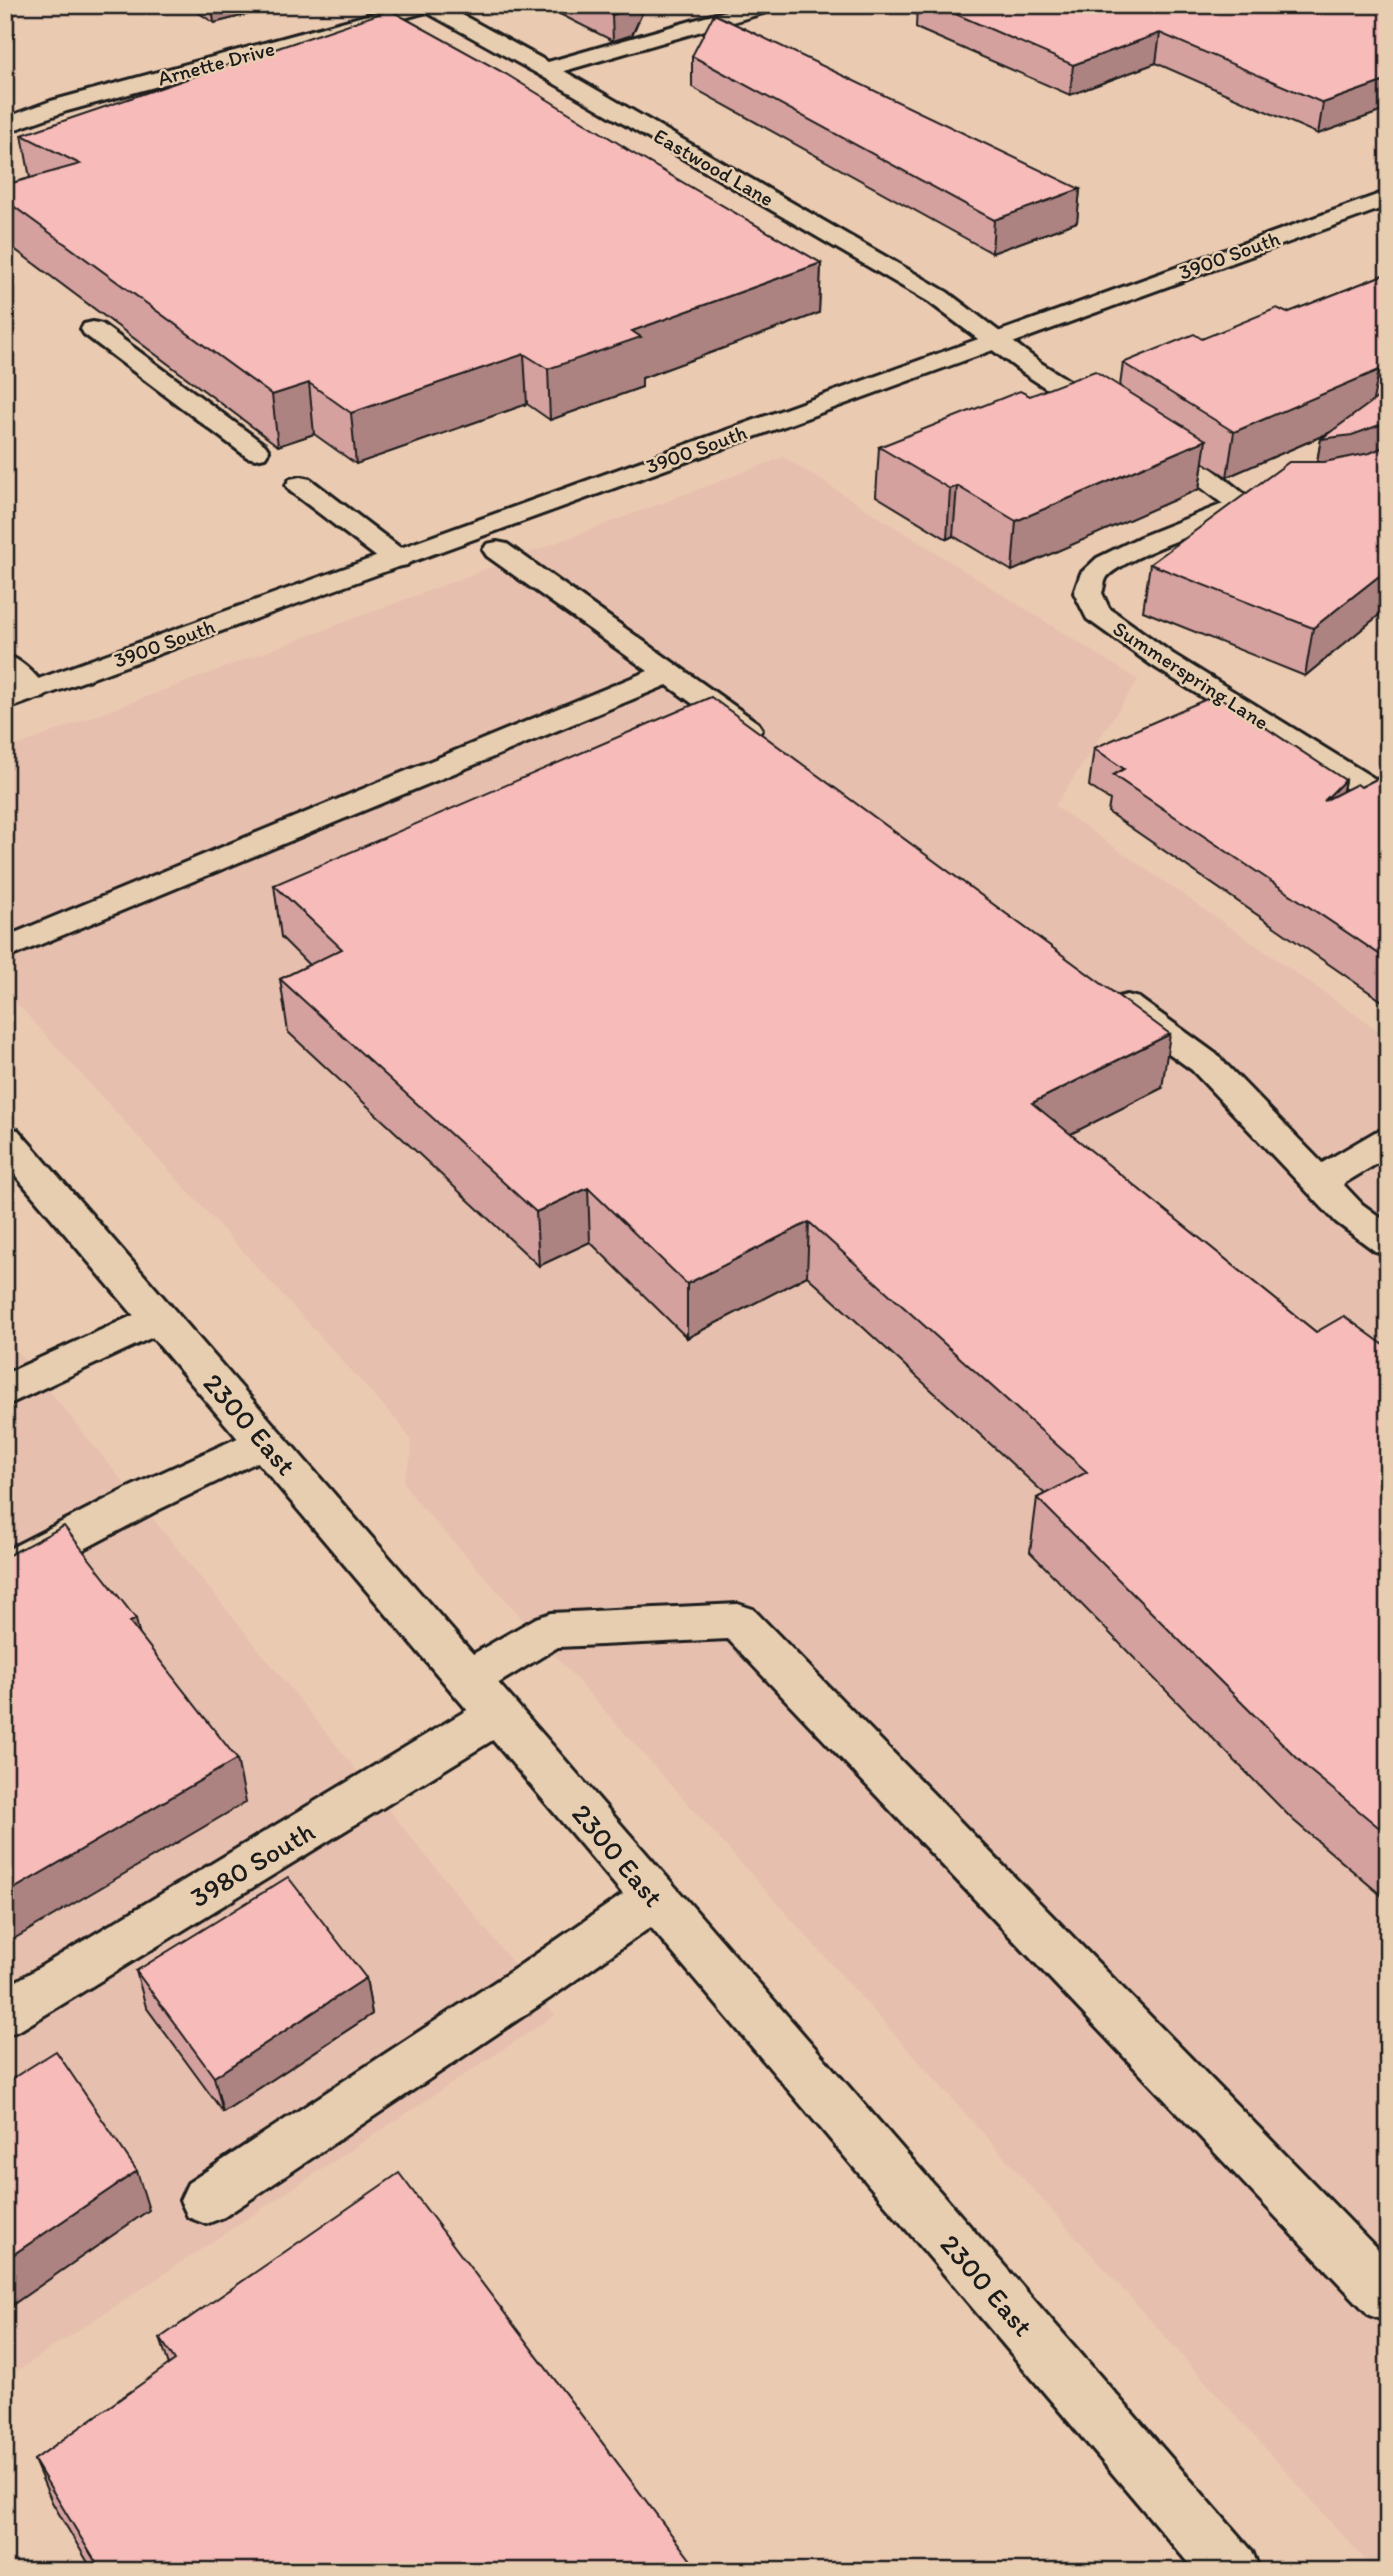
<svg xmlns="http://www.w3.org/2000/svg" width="1393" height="2576" font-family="Itim,sans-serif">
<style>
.built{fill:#e7bfae}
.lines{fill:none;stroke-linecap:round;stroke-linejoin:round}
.lane-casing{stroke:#1c1c1c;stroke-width:6}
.street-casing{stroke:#1c1c1c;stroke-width:6}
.secondary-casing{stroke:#1c1c1c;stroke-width:6}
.lane{fill:#e8ceb0;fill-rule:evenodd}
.street{fill:#e8ceb0;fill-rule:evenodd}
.secondary{fill:#e8ceb0;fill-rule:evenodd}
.wall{fill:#d4a19f;stroke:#1c1c1c;stroke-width:2}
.shaded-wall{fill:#ad8382;stroke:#1c1c1c;stroke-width:2}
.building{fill:#f7bbb9;stroke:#1c1c1c;stroke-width:2}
.labels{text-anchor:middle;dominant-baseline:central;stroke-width:5;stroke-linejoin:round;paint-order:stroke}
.far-street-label{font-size:21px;fill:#1c1c1c;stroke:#e8ceb0}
.near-street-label{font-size:28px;fill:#1c1c1c;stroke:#e8ceb0}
</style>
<rect width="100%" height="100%" fill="#ebcab2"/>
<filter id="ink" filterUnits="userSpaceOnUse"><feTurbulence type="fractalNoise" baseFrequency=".0143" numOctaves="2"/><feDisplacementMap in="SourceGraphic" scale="14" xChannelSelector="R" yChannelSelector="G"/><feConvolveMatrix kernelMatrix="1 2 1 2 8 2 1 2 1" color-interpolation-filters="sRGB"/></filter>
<g filter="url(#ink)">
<path class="built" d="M 784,457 L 1138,680 L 1055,806 L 1388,1037 L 1388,2571 L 1375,2571 L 415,1499 L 403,1482 L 412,1454 L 410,1439 L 400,1424 L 20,1007 L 5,994 L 5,750 Z
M 5,1336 L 555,2015 L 5,2379 Z"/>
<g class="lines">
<g class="lane-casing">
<path id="lane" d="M 93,322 L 102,324 L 265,445 L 269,451 L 265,457 L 256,459 L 247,457 L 84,334 L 81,329 L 84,324 Z
M 300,477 L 310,479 L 407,553 L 411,559 L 407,565 L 397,567 L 387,565 L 290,491 L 286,485 L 290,479 Z
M 497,542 L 507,544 L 758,723 L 762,729 L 758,735 L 747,738 L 736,735 L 667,685 L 5,959 L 5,937 L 648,671 L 487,556 L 483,550 L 487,544 Z
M 5,655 C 22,659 38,677 48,691 L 44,697 C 25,702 18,693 5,681 Z
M 1127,995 L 1139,998 L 1216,1054 L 1322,1163 L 1375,1132 L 1388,1129 L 1388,1157 L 1343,1184 L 1362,1204 L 1388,1223 L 1388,1255 L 1375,1251 L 1336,1222 L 1192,1070 L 1115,1014 L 1110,1006 L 1115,998 Z
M 158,1304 L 172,1308 L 177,1318 L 172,1328 L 5,1406 L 5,1374 Z
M 264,1426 L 278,1430 L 284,1441 L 278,1452 L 158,1510 L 20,1583 L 5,1588 L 5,1551 L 128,1488 Z
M 738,1604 L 753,1609 L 1388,2260 L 1388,2322 L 1369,2315 L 728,1639 L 558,1647 L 484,1692 L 468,1697 L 452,1692 L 446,1679 L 452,1666 L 536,1618 L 551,1613 Z
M 498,1696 L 514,1701 L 520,1714 L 514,1727 L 22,2029 L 5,2036 L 5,1988 L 482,1701 Z
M 655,1878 L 672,1884 L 679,1898 L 672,1912 L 550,1998 L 224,2217 L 206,2224 L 188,2217 L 180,2200 L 188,2183 L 516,1968 L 638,1884 Z"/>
</g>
<g class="street-casing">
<path id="street" d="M 404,5 L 444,5 L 548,62 L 747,5 L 780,5 L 777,9 L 564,71 L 947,292 L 1041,363 L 1111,407 L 1115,413 L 1111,419 L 1102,421 L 1093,419 L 1023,373 L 929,302 L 538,74 L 426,12 L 67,111 L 5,133 L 5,118 L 51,101 Z
M 1156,439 C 1189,447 1221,476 1248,497 L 1264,493 L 1274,495 L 1278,501 L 1274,507 C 1243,515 1125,556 1107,577 C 1104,581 1104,588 1102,593 L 1109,608 L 1173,654 L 1388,787 L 1388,810 L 1377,808 L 1153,666 L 1087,619 L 1074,593 L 1081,573 L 1097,558 L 1140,537 L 1223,504 L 1194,482 L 1147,453 L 1143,447 L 1147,441 Z"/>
</g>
<g class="secondary-casing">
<path id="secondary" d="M 1388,191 L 1388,206 L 5,710 L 5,691 Z
M 5,1127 L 18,1130 L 1252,2551 L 1260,2571 L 1195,2571 L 5,1163 Z"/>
</g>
<use href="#lane" class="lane"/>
<use href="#street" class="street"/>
<use href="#secondary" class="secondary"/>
</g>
<path class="wall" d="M 187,5 L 284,5 L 214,23 Z
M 542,5 L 646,5 L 632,35 L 613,41 Z
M 917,5 L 1388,5 L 1388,109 L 1318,134 L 1156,63 L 1070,95 L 916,28 Z
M 692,56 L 1080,189 L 1077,222 L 992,253 L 692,87 Z
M 22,135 L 626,150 L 821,263 L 819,313 L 642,378 L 642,387 L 550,420 L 527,404 L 356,464 L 314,434 L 278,446 L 5,242 L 5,185 L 30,178 Z
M 1388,273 L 1388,618 L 1379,615 L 1305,676 L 1143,611 L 1150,564 L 1317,462 L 1321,439 L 1329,433 L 1227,477 L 1203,462 L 1199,489 L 1012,571 L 953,536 L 947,539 L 876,496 L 879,447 L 1030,396 L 1120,386 L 1123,363 L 1287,313 Z
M 1094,748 L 1345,780 L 1343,791 L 1361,787 L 1388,773 L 1388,1005 L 1108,812 L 1110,800 L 1089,786 Z
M 274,885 L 1162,1088 L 1070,1134 L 1316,1332 L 1388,1348 L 1388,1901 L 1293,1820 L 1030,1552 L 1037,1498 L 1045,1494 L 807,1276 L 687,1338 L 590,1242 L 539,1266 L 288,1032 L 280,979 L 309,965 L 281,937 Z
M 136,1971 L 366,1978 L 372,2014 L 223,2112 L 146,2007 Z
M 160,2338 L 699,2571 L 93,2571 L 52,2502 L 34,2460 L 169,2365 Z"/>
<path class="shaded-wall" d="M 212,5 L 284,5 L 214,23 Z
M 634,5 L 646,5 L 632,35 L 613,41 L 612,15 Z
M 1160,33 L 1156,63 L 1070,95 L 1073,65 Z
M 1388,80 L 1388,109 L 1318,134 L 1323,103 Z
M 1080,189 L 1077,222 L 992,253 L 994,220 Z
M 821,263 L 819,313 L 642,378 L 642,387 L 550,420 L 548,369 L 632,331 Z
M 524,354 L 527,404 L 356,464 L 351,413 Z
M 1379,370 L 1370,415 L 1227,477 L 1234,432 Z
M 309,383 L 314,434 L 278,446 L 272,395 Z
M 1388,422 L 1388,461 L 1313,484 L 1321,439 Z
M 1206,440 L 1199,489 L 1012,571 L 1016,521 Z
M 957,486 L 953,536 L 947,539 L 950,489 Z
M 1388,569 L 1379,615 L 1305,676 L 1313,628 Z
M 1345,780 L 1337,818 L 1324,801 Z
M 1170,1034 L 1162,1088 L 1025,1157 L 1032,1103 Z
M 588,1188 L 590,1242 L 539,1266 L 536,1212 Z
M 809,1222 L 807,1276 L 687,1338 L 687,1284 Z
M 136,1619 L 146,1663 L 130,1622 Z
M 237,1759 L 246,1802 L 5,1944 L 5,1894 Z
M 366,1978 L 372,2014 L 223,2112 L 214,2077 Z
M 137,2171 L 149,2210 L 5,2310 L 5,2260 Z"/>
<path class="building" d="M 592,5 L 634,5 L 632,10 L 612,15 Z
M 935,5 L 1388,5 L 1388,80 L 1323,103 L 1160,33 L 1073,65 Z
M 390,10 L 506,74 L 626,148 L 624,148 L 821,263 L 632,331 L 641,337 L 548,369 L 524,354 L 351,413 L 309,383 L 272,395 L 5,200 L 5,185 L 80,164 L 22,135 Z
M 714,14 L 1080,189 L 994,220 L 692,56 Z
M 1388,273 L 1388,385 L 1379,370 L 1234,432 L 1123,363 L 1194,334 L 1202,339 L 1277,308 L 1287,313 Z
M 1095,371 L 1206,440 L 1016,521 L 957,486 L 950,489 L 879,447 L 1020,391 L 1030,396 Z
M 1388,390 L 1388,422 L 1352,435 L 1321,439 Z
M 1388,445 L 1388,569 L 1313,628 L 1150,564 L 1289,462 L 1324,462 L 1370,453 Z
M 1216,695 L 1345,780 L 1324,801 L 1357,784 L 1361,787 L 1388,773 L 1388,960 L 1113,775 L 1124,769 L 1094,748 Z
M 711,697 L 1170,1034 L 1032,1103 L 1316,1332 L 1344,1316 L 1388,1348 L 1388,1835 L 1307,1768 L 1037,1498 L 1087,1472 L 809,1222 L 687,1284 L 588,1188 L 536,1212 L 280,979 L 342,949 L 274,885 Z
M 64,1526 L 136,1619 L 130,1622 L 237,1759 L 5,1894 L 5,1557 Z
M 288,1877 L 366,1978 L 214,2077 L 136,1971 Z
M 56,2051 L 137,2171 L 5,2260 L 5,2083 Z
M 399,2173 L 699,2571 L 301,2571 L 300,2569 L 298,2571 L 101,2571 L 34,2460 L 175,2360 L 160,2338 Z"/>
</g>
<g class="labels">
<g class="far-street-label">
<text transform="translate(216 63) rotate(-15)">Arnette Drive</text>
<text transform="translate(714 167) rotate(30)">Eastwood Lane</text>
<text transform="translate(1229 255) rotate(-20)">3900 South</text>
<text transform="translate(696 449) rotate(-20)">3900 South</text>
<text transform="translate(164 643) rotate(-20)">3900 South</text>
<text transform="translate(1191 675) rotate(33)">Summerspring Lane</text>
</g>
<g class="near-street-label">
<text transform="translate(250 1424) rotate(49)">2300 East</text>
<text transform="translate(618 1855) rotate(50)">2300 East</text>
<text transform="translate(252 1864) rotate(-31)">3980 South</text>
<text transform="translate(987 2285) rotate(49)">2300 East</text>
</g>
</g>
<rect width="1393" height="2576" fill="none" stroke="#e8ceb0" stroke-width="28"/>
<rect x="14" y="14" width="1365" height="2548" fill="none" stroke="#1c1c1c" stroke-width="2.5" filter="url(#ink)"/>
</svg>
